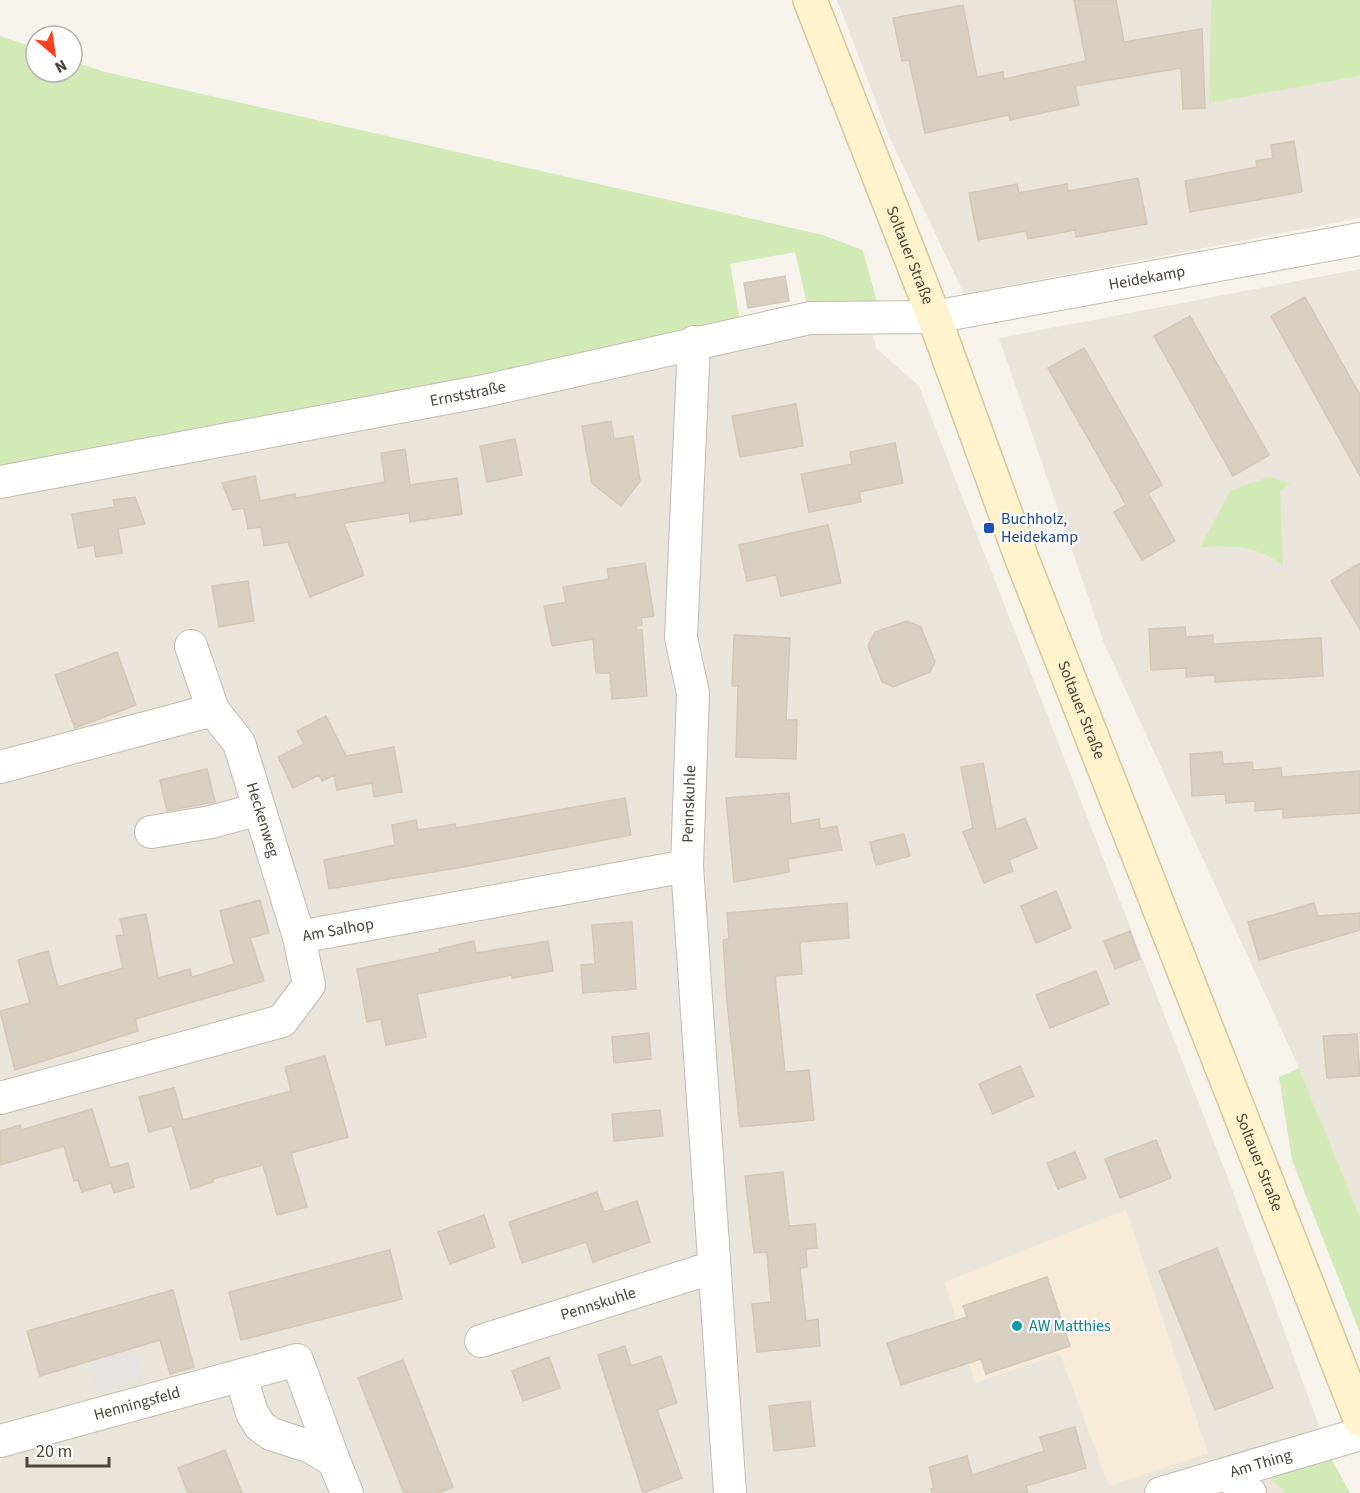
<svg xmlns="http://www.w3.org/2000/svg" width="1360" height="1493" font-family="'Source Sans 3',sans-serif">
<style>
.residential{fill:#eae5da}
.commercial{fill:#f7ead8}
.green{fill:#d2eab5}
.parking{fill:#e5e3e0}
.building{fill:#d8cfc1;stroke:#d3c7b4;stroke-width:1.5}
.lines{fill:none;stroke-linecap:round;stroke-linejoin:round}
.street-casing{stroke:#c2bbae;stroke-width:34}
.secondary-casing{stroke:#d6c79b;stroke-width:36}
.street{stroke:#fff;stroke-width:32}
.secondary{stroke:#fff3cd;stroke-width:33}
.transit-dot{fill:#1a4fb4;stroke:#fff;stroke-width:2}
.culture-dot{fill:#0f9aa8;stroke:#fff;stroke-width:2}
.labels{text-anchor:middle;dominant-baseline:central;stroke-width:4.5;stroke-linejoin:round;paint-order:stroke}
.street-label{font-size:16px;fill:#4b4439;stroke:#fff}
.transit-label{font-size:16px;fill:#164399;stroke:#fff;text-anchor:start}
.culture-label{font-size:16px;fill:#0d838f;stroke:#fff;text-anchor:start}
</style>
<rect width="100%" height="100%" fill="#f6f3ec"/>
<path class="residential" d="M 837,0 L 1211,0 L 1210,102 L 1360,76 L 1360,218 L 964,294 L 889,136 Z
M 1360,269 L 1360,1217 L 1299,1068 L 1104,643 L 999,338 Z
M 864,302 L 876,348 L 919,386 L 1226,1173 L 1331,1458 L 1271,1478 L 1286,1493 L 0,1493 L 0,455 Z"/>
<path class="commercial" d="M 1126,1210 L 1208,1453 L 1109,1486 L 1060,1354 L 975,1383 L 945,1282 Z"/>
<path class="green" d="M 1211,0 L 1360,0 L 1360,76 L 1209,103 Z
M 0,36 L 36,48 L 36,72 L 72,72 L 72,61 L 105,72 L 823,235 L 863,250 L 881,317 L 810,318 L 795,252 L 730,264 L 742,333 L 0,482 Z
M 1269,477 L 1290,483 L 1280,491 L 1283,566 C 1258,545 1232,545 1200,547 L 1231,490 Z
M 1299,1068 L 1360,1217 L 1360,1333 L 1292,1160 L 1279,1077 Z
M 1331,1458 L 1350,1493 L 1286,1493 L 1271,1478 Z"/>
<path class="parking" d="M 133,1349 L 143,1382 L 98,1395 L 88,1362 Z"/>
<path class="building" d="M 1074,0 L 1116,0 L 1124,42 L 1202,29 L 1205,108 L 1183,109 L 1181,68 L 1075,86 L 1079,105 L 1010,120 L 1009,115 L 925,133 L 909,60 L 902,61 L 893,18 L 963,5 L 977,77 L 1003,72 L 1004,79 L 1086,61 Z
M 1294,141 L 1302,192 L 1190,212 L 1185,181 L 1257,167 L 1256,161 L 1273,158 L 1271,145 Z
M 1138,178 L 1147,224 L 1076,237 L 1075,230 L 1028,239 L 1026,231 L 978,240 L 969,193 L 1017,184 L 1019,193 L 1067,184 L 1068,191 Z
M 785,276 L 789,301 L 748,308 L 744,283 Z
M 1305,297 L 1360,395 L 1360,476 L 1271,316 Z
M 1190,316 L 1269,455 L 1233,476 L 1154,336 Z
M 1084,348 L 1162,485 L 1148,493 L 1175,541 L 1142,560 L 1114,512 L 1126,505 L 1048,368 Z
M 796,404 L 803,446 L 740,457 L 732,416 Z
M 611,421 L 614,439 L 633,436 L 640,481 L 621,506 L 592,483 L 582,426 Z
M 515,439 L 522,475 L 487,482 L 480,446 Z
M 895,443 L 903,483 L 859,492 L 861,502 L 809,512 L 801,474 L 852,464 L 850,452 Z
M 405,449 L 410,485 L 457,478 L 462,514 L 410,522 L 409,513 L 344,523 L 364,575 L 310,597 L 288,542 L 264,546 L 261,527 L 248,529 L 244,508 L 233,510 L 222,483 L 255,476 L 260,501 L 295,494 L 296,498 L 385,482 L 381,453 Z
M 135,497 L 145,524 L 118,529 L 122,553 L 96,557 L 94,545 L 78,548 L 72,514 L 115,507 L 113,500 Z
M 828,525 L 841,583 L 781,596 L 776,575 L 747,581 L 739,545 Z
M 645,563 L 654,616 L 641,618 L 642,625 L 636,626 L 636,630 L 642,630 L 647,696 L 612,699 L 610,673 L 596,673 L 593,639 L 552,646 L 544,606 L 566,602 L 563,587 L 609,579 L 607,569 Z
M 1360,563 L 1360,629 L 1331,581 Z
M 248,581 L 254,621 L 219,627 L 212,586 Z
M 907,621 L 921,627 L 935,662 L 930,672 L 893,687 L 882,682 L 868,646 L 875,632 Z
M 1185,627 L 1186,637 L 1213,635 L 1213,644 L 1321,638 L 1323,676 L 1215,682 L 1215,675 L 1186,677 L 1186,668 L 1151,670 L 1149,629 Z
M 734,635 L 790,638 L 786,720 L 797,720 L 796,759 L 736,757 L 738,686 L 732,686 Z
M 117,652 L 136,705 L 75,728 L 55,675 Z
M 326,716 L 346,756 L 394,747 L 402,792 L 374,797 L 372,783 L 337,790 L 334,775 L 322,781 L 319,775 L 293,788 L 278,757 L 304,744 L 297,731 Z
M 1222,752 L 1223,764 L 1252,762 L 1253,770 L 1281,768 L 1282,777 L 1360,771 L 1360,813 L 1283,818 L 1283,809 L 1255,811 L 1255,801 L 1226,803 L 1225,794 L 1192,796 L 1190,754 Z
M 983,763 L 996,830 L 1025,818 L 1037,848 L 1009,860 L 1013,871 L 984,883 L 963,832 L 973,828 L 961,767 Z
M 207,769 L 215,802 L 167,811 L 160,780 Z
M 789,793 L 791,824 L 819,819 L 820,829 L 837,826 L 842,850 L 788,859 L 789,872 L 734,882 L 726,798 Z
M 625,798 L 631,835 L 463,867 L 329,889 L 324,860 L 395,845 L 392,825 L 416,820 L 418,830 L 455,824 L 456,828 Z
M 904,834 L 910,856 L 876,865 L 870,842 Z
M 1056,891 L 1071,928 L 1036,943 L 1021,906 Z
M 260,900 L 269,933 L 250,938 L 264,981 L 135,1019 L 138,1031 L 15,1070 L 0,1011 L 30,1003 L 18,960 L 48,951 L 58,987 L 123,968 L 116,936 L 124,935 L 120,919 L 146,914 L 158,978 L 190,969 L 192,977 L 234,964 L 220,911 Z
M 847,903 L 849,938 L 800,942 L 802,974 L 775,976 L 785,1072 L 809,1070 L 814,1120 L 740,1127 L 727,1002 L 723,940 L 729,939 L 727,913 Z
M 1314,903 L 1318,916 L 1360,913 L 1360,930 L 1259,960 L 1248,922 Z
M 632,922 L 636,989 L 583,993 L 581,965 L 595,964 L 592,925 Z
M 1130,931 L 1140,959 L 1115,969 L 1104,941 Z
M 474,941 L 476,953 L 548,941 L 553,971 L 512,978 L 512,975 L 417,994 L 426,1037 L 386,1045 L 381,1019 L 367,1022 L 357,969 L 440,952 L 439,949 Z
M 1096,971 L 1109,1004 L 1050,1028 L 1036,995 Z
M 649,1033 L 651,1059 L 614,1063 L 612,1037 Z
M 1357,1034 L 1360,1076 L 1327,1078 L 1323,1036 Z
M 325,1056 L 348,1137 L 291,1153 L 307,1207 L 277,1215 L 263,1165 L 213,1179 L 213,1182 L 191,1189 L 172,1126 L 149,1132 L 139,1097 L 174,1088 L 183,1120 L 291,1091 L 285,1067 Z
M 1020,1066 L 1034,1096 L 993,1114 L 979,1084 Z
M 92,1109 L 110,1168 L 128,1163 L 134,1187 L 114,1193 L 111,1183 L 82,1192 L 78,1180 L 74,1181 L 64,1146 L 0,1165 L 0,1131 L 20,1125 L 21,1130 Z
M 660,1110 L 663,1136 L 614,1141 L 612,1114 Z
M 1156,1140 L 1171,1178 L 1120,1198 L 1105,1159 Z
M 1075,1152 L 1086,1178 L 1058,1189 L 1047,1163 Z
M 783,1172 L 789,1226 L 815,1224 L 817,1248 L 806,1249 L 807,1267 L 800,1268 L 806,1321 L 818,1319 L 820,1346 L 757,1352 L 752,1304 L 771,1302 L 767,1252 L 754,1253 L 745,1176 Z
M 597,1192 L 604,1212 L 637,1201 L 650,1242 L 593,1262 L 586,1242 L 522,1263 L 509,1222 Z
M 484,1215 L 495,1247 L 450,1264 L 438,1232 Z
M 1217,1248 L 1273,1388 L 1215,1410 L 1159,1271 Z
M 390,1250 L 402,1299 L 241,1340 L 229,1292 Z
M 1047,1277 L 1070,1346 L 986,1374 L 981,1359 L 901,1385 L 887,1343 L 967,1317 L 963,1306 Z
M 173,1290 L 194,1367 L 170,1374 L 160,1340 L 40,1376 L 27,1331 Z
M 625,1346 L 631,1366 L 661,1356 L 677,1403 L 657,1410 L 682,1478 L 643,1493 L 598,1355 Z
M 549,1357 L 560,1388 L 523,1401 L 512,1371 Z
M 403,1360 L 453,1487 L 439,1493 L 404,1493 L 358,1378 Z
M 810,1401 L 815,1446 L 774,1451 L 769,1406 Z
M 1075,1427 L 1086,1468 L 1026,1486 L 1028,1493 L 932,1493 L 931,1489 L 934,1488 L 929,1467 L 967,1456 L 972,1475 L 1044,1451 L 1040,1437 Z
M 225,1450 L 242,1493 L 188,1493 L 178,1468 Z"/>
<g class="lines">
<g class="street-casing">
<g id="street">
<path d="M 694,342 L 681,638 L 693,693 L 687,866 L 730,1493"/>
<path id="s1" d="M 0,482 L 484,391 L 810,318 L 934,317 L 1360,239"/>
<path id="s2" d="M 191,646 L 213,710 L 239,743 L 299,937"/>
<path d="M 0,767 L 213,710"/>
<path d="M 151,832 L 211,822 L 259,809"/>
<path id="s3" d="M 0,1098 L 282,1021 L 309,985 L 299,937 L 687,866"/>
<path id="s4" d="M 481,1341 L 714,1267"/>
<path id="s5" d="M 0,1441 L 297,1360 L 334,1461 L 311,1447 L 271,1434 L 260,1426 L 252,1413 L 241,1376"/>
<path d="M 334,1461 L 347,1493"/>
<path d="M 1226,1474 L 1250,1493"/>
<path id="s6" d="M 1161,1493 L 1360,1434"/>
</g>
</g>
<g class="secondary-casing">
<g id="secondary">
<path id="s7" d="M 810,0 L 934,317 L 1022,559 L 1360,1419"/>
</g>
</g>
<use href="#street" class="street"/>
<use href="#secondary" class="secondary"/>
</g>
<rect class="transit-dot" x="983" y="522" width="12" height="12" rx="3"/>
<circle class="culture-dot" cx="1017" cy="1326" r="6"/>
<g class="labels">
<g class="street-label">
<text stroke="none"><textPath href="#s7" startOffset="274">Soltauer Straße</textPath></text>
<text stroke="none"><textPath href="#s1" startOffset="1167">Heidekamp</textPath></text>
<text stroke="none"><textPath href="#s1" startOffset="476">Ernststraße</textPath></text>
<text stroke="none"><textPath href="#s7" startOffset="760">Soltauer Straße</textPath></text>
<text transform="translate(689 804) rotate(-88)">Pennskuhle</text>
<text stroke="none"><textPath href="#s2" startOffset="190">Heckenweg</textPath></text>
<text stroke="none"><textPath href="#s3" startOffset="426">Am Salhop</textPath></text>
<text stroke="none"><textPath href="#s7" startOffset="1246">Soltauer Straße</textPath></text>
<text stroke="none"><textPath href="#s4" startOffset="123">Pennskuhle</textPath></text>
<text stroke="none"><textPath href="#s5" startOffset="142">Henningsfeld</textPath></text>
<text stroke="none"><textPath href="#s6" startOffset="104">Am Thing</textPath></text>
</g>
<g class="transit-label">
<text x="1001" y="519">Buchholz,<tspan x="1001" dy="18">Heidekamp</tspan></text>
</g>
<g class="culture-label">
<text x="1029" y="1326">AW Matthies</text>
</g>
</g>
<g transform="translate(54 54) rotate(151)"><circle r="28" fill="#ffffff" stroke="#b7b4b0" stroke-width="1.5"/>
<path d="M0-4.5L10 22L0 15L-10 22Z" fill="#fc3f1d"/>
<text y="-9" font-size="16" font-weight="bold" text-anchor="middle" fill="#4b4439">N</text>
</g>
<path d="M27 1457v9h82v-9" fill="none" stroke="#4b4439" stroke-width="3"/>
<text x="36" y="1457" font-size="18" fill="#4b4439" stroke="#ffffff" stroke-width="4.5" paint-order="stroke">20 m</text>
</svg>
